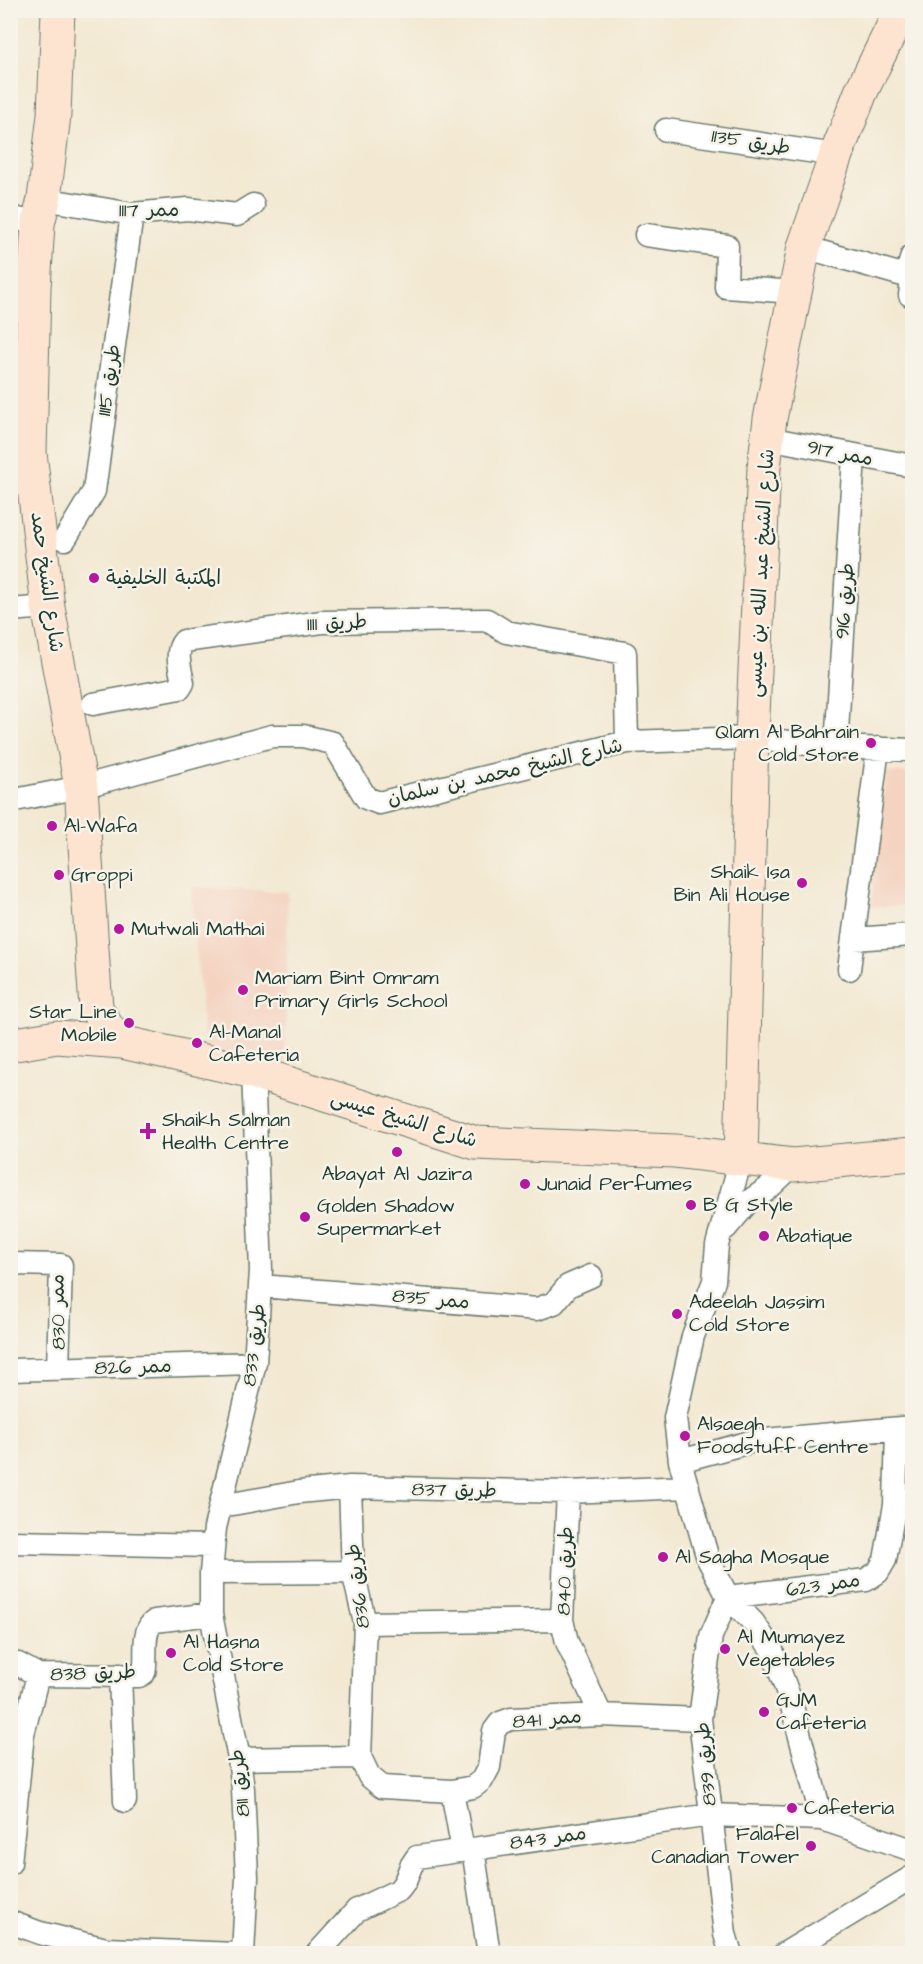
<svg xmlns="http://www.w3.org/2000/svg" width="923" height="1964" font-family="'Architects Daughter','Playpen Sans Arabic',sans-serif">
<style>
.built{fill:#f5d3c1}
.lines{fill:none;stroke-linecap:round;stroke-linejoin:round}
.street-casing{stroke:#69796c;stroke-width:25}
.secondary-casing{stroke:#69796c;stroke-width:35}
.street{stroke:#fff;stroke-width:22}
.secondary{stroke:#fde4d1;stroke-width:33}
.poi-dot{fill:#b5179e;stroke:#f7f3e8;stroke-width:2}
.labels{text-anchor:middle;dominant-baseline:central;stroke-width:5;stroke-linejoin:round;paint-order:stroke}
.street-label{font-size:20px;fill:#1f3d34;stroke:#f7f3e8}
.poi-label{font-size:20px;fill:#1f3d34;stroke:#f7f3e8;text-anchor:start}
</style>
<rect width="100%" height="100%" fill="#f7f3e8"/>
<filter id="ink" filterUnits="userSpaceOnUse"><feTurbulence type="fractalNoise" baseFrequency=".0167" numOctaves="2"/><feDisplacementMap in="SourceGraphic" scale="12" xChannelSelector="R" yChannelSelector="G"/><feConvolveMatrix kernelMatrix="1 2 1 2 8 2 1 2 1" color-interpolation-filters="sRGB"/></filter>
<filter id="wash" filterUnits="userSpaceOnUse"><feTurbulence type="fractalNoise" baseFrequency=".008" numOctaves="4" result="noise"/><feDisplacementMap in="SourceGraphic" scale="24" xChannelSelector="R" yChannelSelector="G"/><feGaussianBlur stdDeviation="1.35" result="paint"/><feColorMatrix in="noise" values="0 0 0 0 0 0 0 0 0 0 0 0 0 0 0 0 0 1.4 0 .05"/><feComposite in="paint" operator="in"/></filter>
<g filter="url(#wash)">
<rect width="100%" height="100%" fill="#f3e9d3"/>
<path class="built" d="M 886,772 L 912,773 L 912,905 L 871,907 Z
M 191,887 L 288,892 L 285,1067 L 205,1052 Z"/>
</g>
<g filter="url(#ink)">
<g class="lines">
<g class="street-casing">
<path id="street" d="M 666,130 L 836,155
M 44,199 L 132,214 L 188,209 L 237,215 L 253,205
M 10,217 L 38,224
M 646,235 L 727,246 L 726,287 L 794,292
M 804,247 L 906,276 L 912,281 L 910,295 L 912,296
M 906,276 L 912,256
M 768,438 L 912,466
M 65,539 L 94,491 L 132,214
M 10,610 L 48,607
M 93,704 L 180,688 L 183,683 C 181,670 174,652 184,641 L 322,622 L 487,620 L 506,632 L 625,653 L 627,742
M 836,747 L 854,456
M 10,801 L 81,787 L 272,736 L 303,736 L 333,743 L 366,798 L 379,803 L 627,742 L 752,738 L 836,747 L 912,750
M 853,939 L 912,935
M 849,969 L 878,748
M 741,1159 L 717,1245 L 714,1281 L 693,1336 L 675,1418 L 680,1461 L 708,1559 L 728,1597 L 753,1622 L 772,1650 L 790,1699 L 822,1819 L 912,1850
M 726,1228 L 748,1202 L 771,1186 L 793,1165
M 10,1264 L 61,1265 L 58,1369
M 261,1286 L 537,1309 L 554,1303 L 568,1286 L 591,1276
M 10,1370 L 255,1363
M 680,1461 L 754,1441 L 912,1427
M 350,1487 L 353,1572 L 365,1623 L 360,1757
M 568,1492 L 562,1620 L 567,1642 L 601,1715
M 221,1506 L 299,1492 L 350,1487 L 568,1492 L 688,1487
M 10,1542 L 213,1546
M 211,1573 L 353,1572
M 365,1623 L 562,1620
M 10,1663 L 18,1664 L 38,1675 L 139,1676 L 144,1673 C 148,1658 140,1630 155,1621 L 211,1614
M 120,1675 L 125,1801
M 239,1759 L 360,1757 L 369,1776 L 382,1787 L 452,1791 L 473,1787 L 482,1780 L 489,1767 L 494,1731 L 500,1723 L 511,1719 L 601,1715 L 700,1719
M 452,1791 L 463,1851
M 473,1849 L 489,1954
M 10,1863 L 23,1734 L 38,1675
M 10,1922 L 40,1933 L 106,1949 L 237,1954
M 243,1954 L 247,1877 L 243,1789 L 239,1759 L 211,1614 L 211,1573 L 215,1528 L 255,1363 L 261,1270 L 253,1072
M 317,1954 L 357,1910 L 399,1890 L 405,1882 L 411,1866 L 417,1857 L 711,1815 L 822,1819
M 731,1954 L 725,1934 L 700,1719 L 711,1636 L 728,1597 L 866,1580 L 878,1572 L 885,1560 L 895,1505 L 897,1429
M 784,1954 L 912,1877"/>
</g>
<g class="secondary-casing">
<path id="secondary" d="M 58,10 L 54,115 L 44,199 L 38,224 L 34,288 L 30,453 L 48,607 L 81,787 L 96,1008 L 107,1027 L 122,1042
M 10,1045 L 57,1037 L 122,1042 L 253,1072 L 476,1143 L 675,1151 L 793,1165 L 912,1154
M 741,1159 L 752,738 L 764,467 L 770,419 L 804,247 L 836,155 L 861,92 L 901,10"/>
</g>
<use href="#street" class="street"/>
<use href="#secondary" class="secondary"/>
</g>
</g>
<g class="poi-dot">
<circle cx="94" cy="578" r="6"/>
<circle cx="871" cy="743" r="6"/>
<circle cx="52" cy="826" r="6"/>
<circle cx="59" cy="875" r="6"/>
<circle cx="802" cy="883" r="6"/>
<circle cx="119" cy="929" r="6"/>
<circle cx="243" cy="990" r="6"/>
<circle cx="129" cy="1023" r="6"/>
<circle cx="197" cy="1043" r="6"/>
<path d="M145 1122h6v6h6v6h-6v6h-6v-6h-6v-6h6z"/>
<circle cx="397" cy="1152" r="6"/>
<circle cx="525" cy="1184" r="6"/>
<circle cx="691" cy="1205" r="6"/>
<circle cx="305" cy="1217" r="6"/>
<circle cx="764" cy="1236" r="6"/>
<circle cx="677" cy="1314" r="6"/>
<circle cx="685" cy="1436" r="6"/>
<circle cx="663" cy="1557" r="6"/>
<circle cx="725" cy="1649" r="6"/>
<circle cx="171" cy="1653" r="6"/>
<circle cx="764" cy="1712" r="6"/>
<circle cx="792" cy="1808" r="6"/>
<circle cx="811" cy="1846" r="6"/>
</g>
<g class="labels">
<g class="street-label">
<text transform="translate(751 142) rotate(9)">طريق 1135</text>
<text transform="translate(149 210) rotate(-1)">ممر 1117</text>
<text transform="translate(109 380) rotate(-82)">طريق 1115</text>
<text transform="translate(840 453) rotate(11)">ممر 917</text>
<text transform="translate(761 573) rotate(-87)">شارع الشيخ عبد الله بن عيسى</text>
<text transform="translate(47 582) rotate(82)">شارع الشيخ حمد</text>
<text transform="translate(845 601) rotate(-86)">طريق 916</text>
<text transform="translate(337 623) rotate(-3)">طريق 1111</text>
<text transform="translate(505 772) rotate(-13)">شارع الشيخ محمد بن سلمان</text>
<text transform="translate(404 1119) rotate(17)">شارع الشيخ عيسى</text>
<text transform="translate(431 1299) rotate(5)">ممر 835</text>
<text transform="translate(58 1312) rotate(-91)">ممر 830</text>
<text transform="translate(254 1345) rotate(-83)">طريق 833</text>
<text transform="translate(133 1367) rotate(-2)">ممر 826</text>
<text transform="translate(454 1490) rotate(1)">طريق 837</text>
<text transform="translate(565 1571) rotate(-88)">طريق 840</text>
<text transform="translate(823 1585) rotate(-8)">ممر 623</text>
<text transform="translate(358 1586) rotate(-97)">طريق 836</text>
<text transform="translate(93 1673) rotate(-2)">طريق 838</text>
<text transform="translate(547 1719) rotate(-5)">ممر 841</text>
<text transform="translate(706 1764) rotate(-95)">طريق 839</text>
<text transform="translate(240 1783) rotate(-96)">طريق 811</text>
<text transform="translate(548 1838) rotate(-8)">ممر 843</text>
</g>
<g class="poi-label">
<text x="106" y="578">المكتبة الخليفية</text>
<text x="859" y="732" text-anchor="end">Qlam Al Bahrain<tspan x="859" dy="23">Cold Store</tspan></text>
<text x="64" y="826">Al-Wafa</text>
<text x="790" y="872" text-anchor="end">Shaik Isa<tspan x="790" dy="23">Bin Ali House</tspan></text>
<text x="71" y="875">Groppi</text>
<text x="131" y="929">Mutwali Mathai</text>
<text x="255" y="978">Mariam Bint Omram<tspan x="255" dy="23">Primary Girls School</tspan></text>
<text x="117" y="1012" text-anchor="end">Star Line<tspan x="117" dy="23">Mobile</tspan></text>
<text x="209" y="1032">Al-Manal<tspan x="209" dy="23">Cafeteria</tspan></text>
<text x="162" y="1120">Shaikh Salman<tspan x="162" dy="23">Health Centre</tspan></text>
<text x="397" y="1174" text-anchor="middle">Abayat Al Jazira</text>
<text x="537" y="1184">Junaid Perfumes</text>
<text x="703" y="1205">B G Style</text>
<text x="317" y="1206">Golden Shadow<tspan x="317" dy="23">Supermarket</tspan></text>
<text x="776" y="1236">Abatique</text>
<text x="689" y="1302">Adeelah Jassim<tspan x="689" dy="23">Cold Store</tspan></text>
<text x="697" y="1424">Alsaegh<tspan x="697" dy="23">Foodstuff Centre</tspan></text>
<text x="675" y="1557">Al Sagha Mosque</text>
<text x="737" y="1637">Al Mumayez<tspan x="737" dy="23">Vegetables</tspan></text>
<text x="183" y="1642">Al Hasna<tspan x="183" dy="23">Cold Store</tspan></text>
<text x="776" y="1700">GJM<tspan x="776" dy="23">Cafeteria</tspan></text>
<text x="804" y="1808">Cafeteria</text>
<text x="799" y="1834" text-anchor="end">Falafel<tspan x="799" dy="23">Canadian Tower</tspan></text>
</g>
</g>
<rect width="923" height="1964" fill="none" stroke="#f7f3e8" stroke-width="36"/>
</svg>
